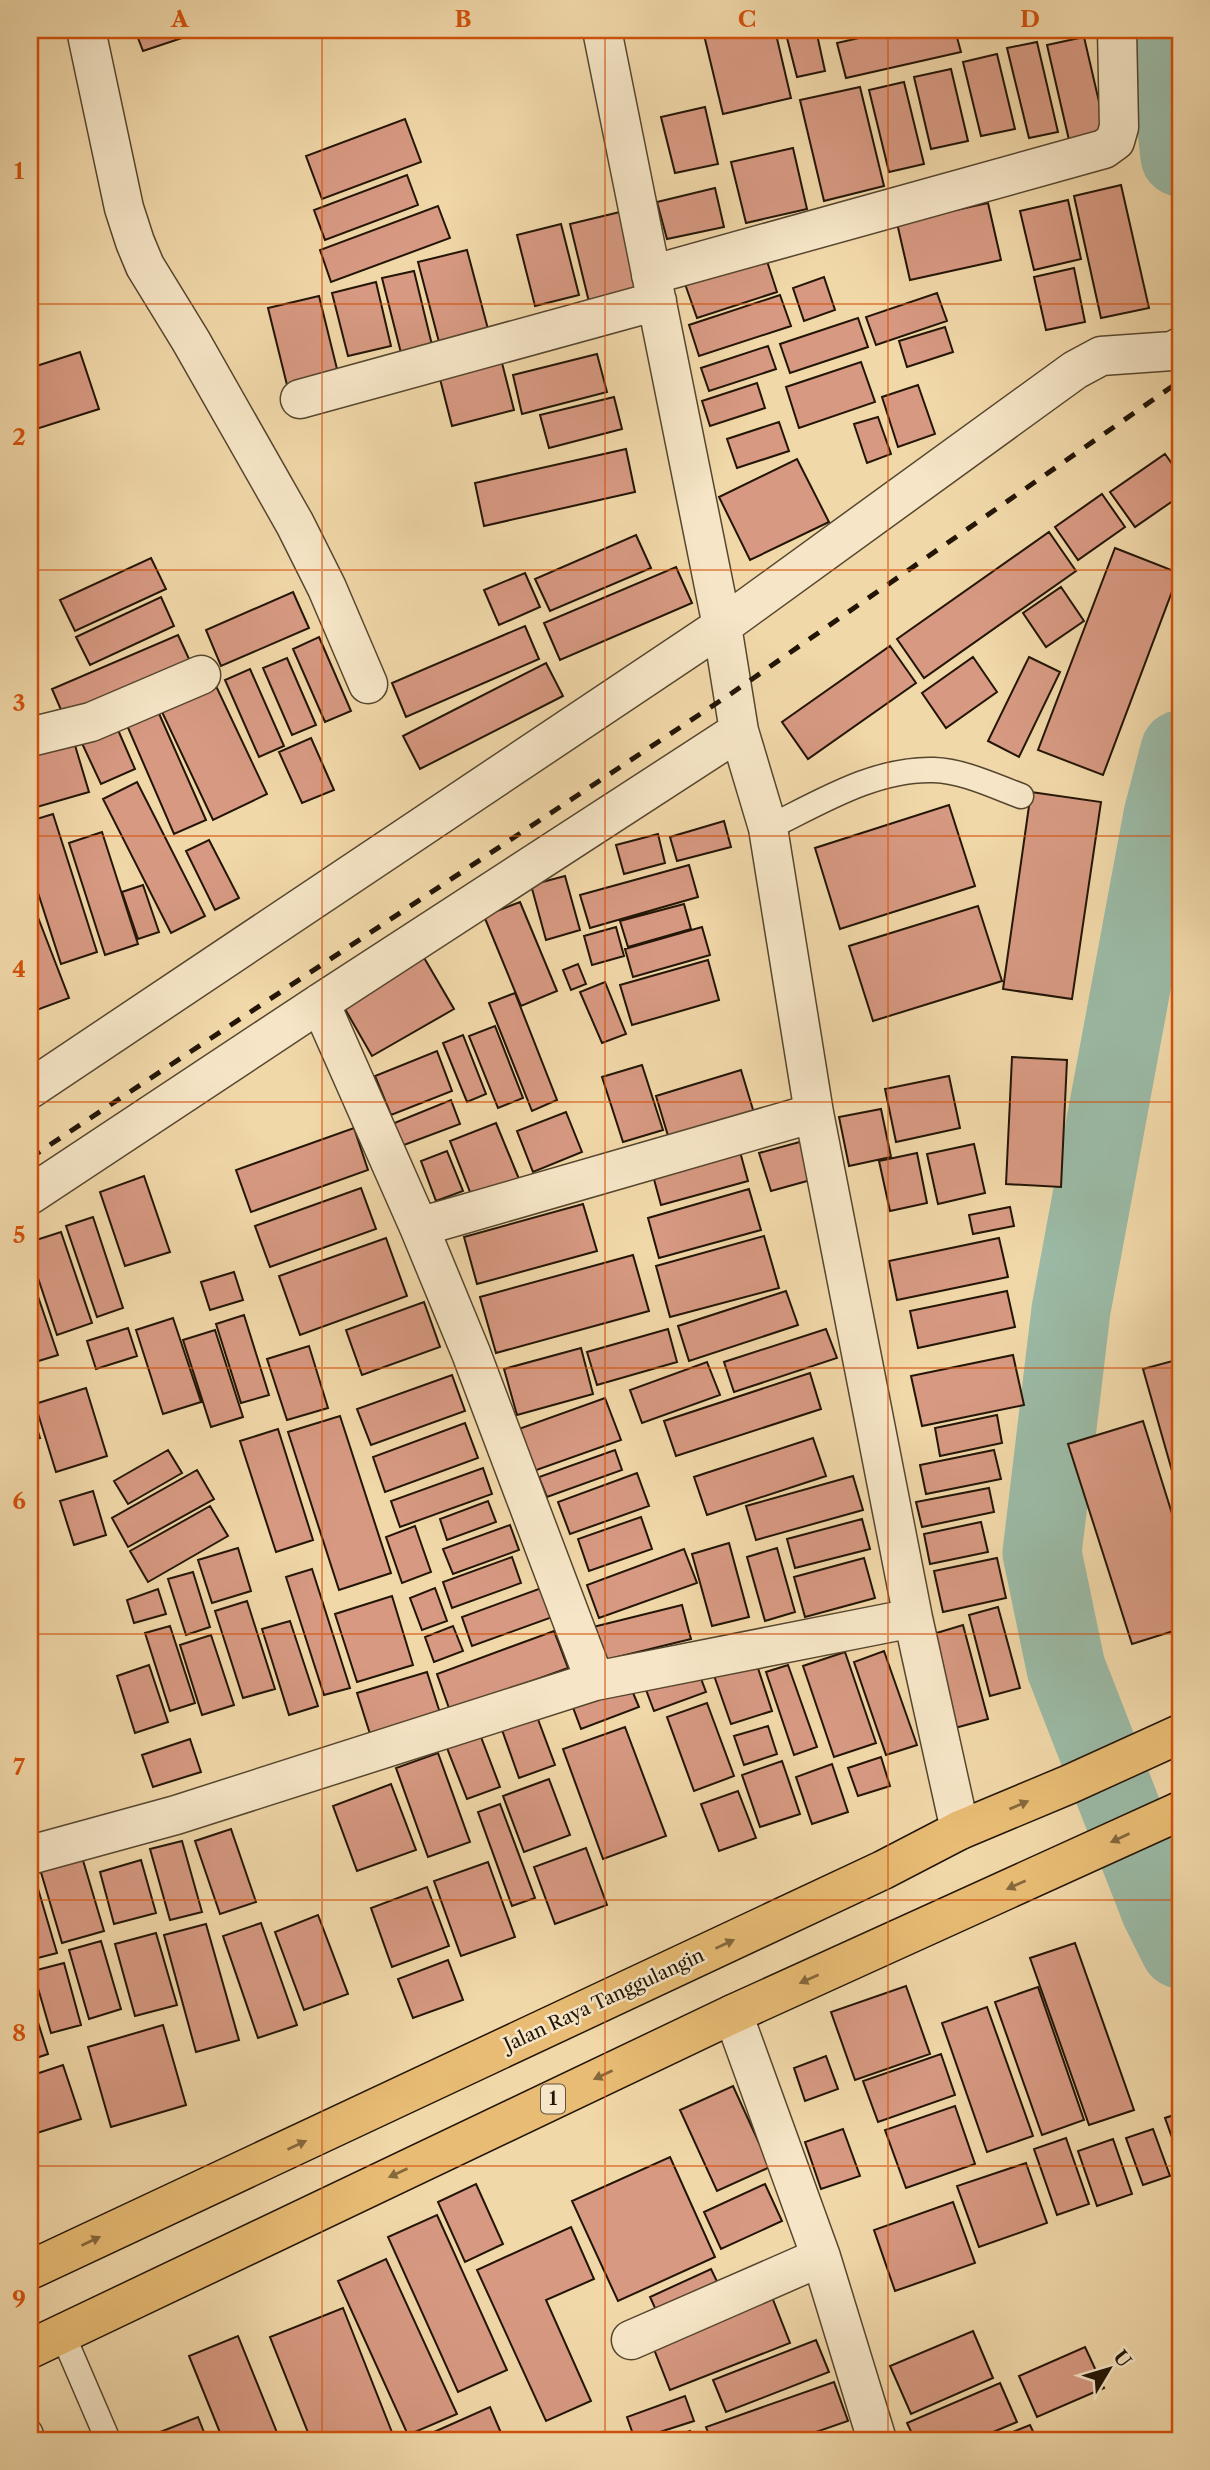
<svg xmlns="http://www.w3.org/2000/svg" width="1210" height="2470" font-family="'Libre Caslon Text',serif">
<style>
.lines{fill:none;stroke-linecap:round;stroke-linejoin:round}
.river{stroke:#9bbaa6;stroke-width:79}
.building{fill:#d79982;stroke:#231506;stroke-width:2}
.lane-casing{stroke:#56462f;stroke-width:27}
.street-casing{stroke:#56462f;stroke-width:41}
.highway-casing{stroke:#231506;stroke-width:41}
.lane{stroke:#f6e6c7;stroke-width:24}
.street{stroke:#f6e6c7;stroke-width:38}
.highway{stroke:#e8bc74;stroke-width:38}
.rail{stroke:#231506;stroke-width:5;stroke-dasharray:12 12;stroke-linecap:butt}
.oneway{fill:#86683d}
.grid{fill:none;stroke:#d4520b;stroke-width:2;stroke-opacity:0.55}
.labels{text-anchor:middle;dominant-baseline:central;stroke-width:5;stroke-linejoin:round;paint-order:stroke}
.shield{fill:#f6e6c7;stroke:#625440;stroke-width:2}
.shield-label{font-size:18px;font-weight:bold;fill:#231506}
.street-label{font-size:19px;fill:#231506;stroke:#f6e6c7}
.neatline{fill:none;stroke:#d4520b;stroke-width:2.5}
.grid-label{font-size:23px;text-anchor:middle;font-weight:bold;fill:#d4520b}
</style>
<rect width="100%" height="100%" fill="#f1d8a9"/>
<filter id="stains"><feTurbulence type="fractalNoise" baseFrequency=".00286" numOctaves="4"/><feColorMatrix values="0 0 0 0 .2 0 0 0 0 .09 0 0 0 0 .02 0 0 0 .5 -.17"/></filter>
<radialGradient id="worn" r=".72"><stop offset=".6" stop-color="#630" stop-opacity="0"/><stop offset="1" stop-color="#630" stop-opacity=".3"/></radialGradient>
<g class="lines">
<path class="river" d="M 1166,30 L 1180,157
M 1180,750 L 1163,815 L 1071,1310 L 1042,1553 L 1066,1668 L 1160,1909 L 1180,1949"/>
</g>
<path class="building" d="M 135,30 L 206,30 L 143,51 Z
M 726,30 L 775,30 L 791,98 L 723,114 L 704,35 Z
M 785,30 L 816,30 L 825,71 L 797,77 Z
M 894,30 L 955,30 L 961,52 L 846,78 L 837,43 Z
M 1084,37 L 1106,132 L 1069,140 L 1047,45 Z
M 1037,42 L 1058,132 L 1029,138 L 1007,48 Z
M 997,54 L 1015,129 L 981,136 L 963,62 Z
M 951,69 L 968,141 L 931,149 L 914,77 Z
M 904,82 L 924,164 L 889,172 L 869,90 Z
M 860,87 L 884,186 L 824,201 L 800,100 Z
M 705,107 L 718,164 L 675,173 L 661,117 Z
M 405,119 L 421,162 L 322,199 L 306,156 Z
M 793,148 L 807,209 L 746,223 L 731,162 Z
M 407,175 L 418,205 L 325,240 L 314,210 Z
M 1121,185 L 1149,308 L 1101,318 L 1074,196 Z
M 715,188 L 724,227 L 667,239 L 657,202 Z
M 1068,200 L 1081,259 L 1034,270 L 1020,211 Z
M 988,203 L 1001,260 L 910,280 L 897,223 Z
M 438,206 L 450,238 L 331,282 L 320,250 Z
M 620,212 L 640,289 L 589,302 L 570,224 Z
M 561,224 L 579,295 L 535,306 L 517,235 Z
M 467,250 L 488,329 L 439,342 L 418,262 Z
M 766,258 L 777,292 L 697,318 L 685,284 Z
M 1074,268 L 1085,322 L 1046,330 L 1034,277 Z
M 414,271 L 432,345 L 401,353 L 382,278 Z
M 824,277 L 835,310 L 804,321 L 793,288 Z
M 376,282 L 391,346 L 348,356 L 332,293 Z
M 937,293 L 947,321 L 876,345 L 866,317 Z
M 780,295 L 791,326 L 699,356 L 689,325 Z
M 319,296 L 338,373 L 287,385 L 268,308 Z
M 858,318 L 868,347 L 790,373 L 780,344 Z
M 945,327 L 953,352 L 907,367 L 899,341 Z
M 768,346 L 776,369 L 709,391 L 701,368 Z
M 80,352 L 99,409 L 30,431 L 30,368 Z
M 597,354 L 607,392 L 522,414 L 513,375 Z
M 501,359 L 514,410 L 452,426 L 439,375 Z
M 861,362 L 875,402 L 799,428 L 786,387 Z
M 757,383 L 765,408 L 710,426 L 702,401 Z
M 918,385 L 935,434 L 898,447 L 882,397 Z
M 614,397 L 622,429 L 549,448 L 540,415 Z
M 878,417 L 891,454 L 867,463 L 854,424 Z
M 779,422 L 789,451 L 737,468 L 727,439 Z
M 626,449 L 635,492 L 484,526 L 475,483 Z
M 1165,454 L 1180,475 L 1180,496 L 1135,527 L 1110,492 Z
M 797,459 L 829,522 L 750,560 L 719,497 Z
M 1102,494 L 1125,527 L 1078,560 L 1055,527 Z
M 1049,532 L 1076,571 L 924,678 L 897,639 Z
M 636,535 L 651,568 L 550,611 L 535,579 Z
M 1115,548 L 1179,573 L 1103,775 L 1038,750 Z
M 151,558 L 166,589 L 75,631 L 60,600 Z
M 676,567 L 692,603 L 560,660 L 544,623 Z
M 525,573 L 540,607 L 499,625 L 484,590 Z
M 1061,587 L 1084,621 L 1046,647 L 1023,613 Z
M 293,592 L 309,628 L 221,666 L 206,630 Z
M 161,597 L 174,626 L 90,665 L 76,637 Z
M 525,626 L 539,659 L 406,717 L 392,683 Z
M 178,635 L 195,672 L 68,726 L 52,689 Z
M 319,637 L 351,711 L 325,722 L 293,649 Z
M 890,646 L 916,683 L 808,759 L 782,722 Z
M 973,657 L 997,692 L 946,728 L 922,693 Z
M 1029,657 L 1060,672 L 1019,757 L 988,741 Z
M 287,658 L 316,725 L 292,735 L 263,668 Z
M 546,663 L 563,696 L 420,769 L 403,736 Z
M 250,669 L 284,746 L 259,757 L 225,680 Z
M 216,686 L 267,794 L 213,820 L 162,712 Z
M 157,709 L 206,820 L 174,834 L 126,723 Z
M 115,723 L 135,769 L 101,784 L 80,739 Z
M 311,738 L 334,790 L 302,803 L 279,752 Z
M 74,742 L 89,792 L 30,809 L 30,755 Z
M 137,782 L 205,916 L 171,933 L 103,799 Z
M 1031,792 L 1101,802 L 1072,999 L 1003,989 Z
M 949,805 L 975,886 L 840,929 L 815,848 Z
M 53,814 L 97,952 L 61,964 L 30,868 L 30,821 Z
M 724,821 L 731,847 L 677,861 L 670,837 Z
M 102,832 L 138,944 L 105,955 L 69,843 Z
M 658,834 L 665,863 L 624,874 L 616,845 Z
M 209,840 L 239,898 L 215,910 L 186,851 Z
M 689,865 L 698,897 L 590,928 L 580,895 Z
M 565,876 L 580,930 L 546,940 L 531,885 Z
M 143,885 L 159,932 L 138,939 L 122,892 Z
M 520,902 L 557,991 L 521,1006 L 484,916 Z
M 684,904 L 691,929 L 628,947 L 620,921 Z
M 978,906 L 1002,981 L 873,1021 L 849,946 Z
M 34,907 L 69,998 L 34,1011 L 30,999 L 30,908 Z
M 616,927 L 624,956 L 592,965 L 584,936 Z
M 702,927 L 710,955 L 633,977 L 625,949 Z
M 423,956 L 454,1009 L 372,1056 L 341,1002 Z
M 708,960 L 719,1000 L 632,1025 L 620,985 Z
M 578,964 L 586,984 L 571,990 L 563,970 Z
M 605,982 L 626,1034 L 602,1043 L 580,992 Z
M 515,993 L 557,1100 L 532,1111 L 489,1003 Z
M 495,1026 L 523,1098 L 498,1108 L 469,1036 Z
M 463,1035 L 486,1094 L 467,1102 L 443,1043 Z
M 437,1051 L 452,1091 L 391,1115 L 375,1076 Z
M 1012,1057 L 1067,1060 L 1061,1187 L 1006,1184 Z
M 642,1065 L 663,1130 L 623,1142 L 602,1077 Z
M 741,1070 L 754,1113 L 669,1139 L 656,1096 Z
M 949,1076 L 960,1128 L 896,1142 L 885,1089 Z
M 451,1100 L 460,1124 L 396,1148 L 387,1126 Z
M 881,1109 L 891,1157 L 849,1166 L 839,1117 Z
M 566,1112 L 582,1152 L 533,1172 L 517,1131 Z
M 496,1123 L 519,1179 L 472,1197 L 450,1141 Z
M 354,1128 L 368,1170 L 251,1212 L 236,1170 Z
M 807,1140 L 818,1178 L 771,1191 L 759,1153 Z
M 974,1144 L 985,1193 L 938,1204 L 927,1154 Z
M 739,1148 L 748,1181 L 661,1205 L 652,1172 Z
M 447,1151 L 463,1191 L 436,1201 L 421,1161 Z
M 917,1153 L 927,1203 L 890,1211 L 879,1161 Z
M 144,1176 L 170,1252 L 125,1266 L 100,1192 Z
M 361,1188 L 376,1229 L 270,1267 L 255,1226 Z
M 749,1189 L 761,1230 L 659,1258 L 648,1218 Z
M 583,1204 L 597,1251 L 477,1284 L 464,1237 Z
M 1010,1207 L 1014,1226 L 973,1234 L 969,1215 Z
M 93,1217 L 123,1308 L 97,1317 L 66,1226 Z
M 61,1232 L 92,1323 L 57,1335 L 30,1254 L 30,1242 Z
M 764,1236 L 779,1288 L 670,1317 L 656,1266 Z
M 386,1238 L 407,1296 L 300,1335 L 279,1276 Z
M 999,1238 L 1008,1277 L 897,1300 L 889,1261 Z
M 633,1255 L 649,1311 L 496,1353 L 480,1297 Z
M 234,1272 L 243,1300 L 210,1310 L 201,1282 Z
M 30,1273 L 58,1355 L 32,1363 L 30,1358 Z
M 786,1291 L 798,1325 L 689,1361 L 678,1326 Z
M 1007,1291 L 1015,1327 L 918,1348 L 910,1311 Z
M 424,1302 L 440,1347 L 362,1375 L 346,1330 Z
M 244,1315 L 269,1395 L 241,1403 L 216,1324 Z
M 173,1318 L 201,1402 L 163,1414 L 136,1330 Z
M 128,1328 L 137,1356 L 96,1369 L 87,1341 Z
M 668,1329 L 677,1362 L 597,1385 L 587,1352 Z
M 826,1329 L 837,1358 L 734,1392 L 724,1362 Z
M 215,1330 L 243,1417 L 211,1427 L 183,1340 Z
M 309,1346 L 328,1408 L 287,1420 L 267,1359 Z
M 581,1348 L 593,1394 L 517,1415 L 504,1369 Z
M 1013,1355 L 1024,1405 L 922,1426 L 911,1376 Z
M 1180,1359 L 1180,1499 L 1143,1369 Z
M 707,1362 L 720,1395 L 642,1423 L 630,1390 Z
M 810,1373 L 821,1409 L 676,1456 L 664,1421 Z
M 452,1375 L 465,1411 L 371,1445 L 357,1409 Z
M 86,1388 L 107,1456 L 56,1472 L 35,1404 Z
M 605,1398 L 621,1440 L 528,1473 L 513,1431 Z
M 30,1406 L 40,1438 L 30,1441 Z
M 997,1415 L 1002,1443 L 940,1456 L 935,1428 Z
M 340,1416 L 391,1573 L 339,1590 L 288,1432 Z
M 1143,1421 L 1180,1539 L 1180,1629 L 1132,1644 L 1068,1444 Z
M 465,1423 L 478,1458 L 385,1492 L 373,1457 Z
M 278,1429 L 313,1540 L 276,1552 L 240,1441 Z
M 813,1438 L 826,1476 L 707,1515 L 694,1477 Z
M 168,1450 L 182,1473 L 128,1504 L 114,1481 Z
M 615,1450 L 622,1470 L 547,1497 L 539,1477 Z
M 994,1450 L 1001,1479 L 926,1494 L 920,1465 Z
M 483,1468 L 492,1494 L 400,1527 L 391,1501 Z
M 197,1470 L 214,1499 L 128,1547 L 112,1518 Z
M 637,1473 L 649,1506 L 570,1534 L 558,1502 Z
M 853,1476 L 863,1510 L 756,1540 L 746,1506 Z
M 989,1488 L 994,1512 L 922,1527 L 916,1502 Z
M 93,1491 L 106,1535 L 74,1545 L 60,1501 Z
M 488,1501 L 496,1522 L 447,1540 L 440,1519 Z
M 210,1506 L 228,1536 L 148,1582 L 130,1551 Z
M 641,1517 L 652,1549 L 589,1571 L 578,1539 Z
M 862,1519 L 870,1549 L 795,1568 L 787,1539 Z
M 981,1522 L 988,1552 L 930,1564 L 924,1534 Z
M 510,1525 L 519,1550 L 453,1574 L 443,1549 Z
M 415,1526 L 431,1572 L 402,1583 L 386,1537 Z
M 729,1543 L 749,1617 L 712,1626 L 692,1554 Z
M 238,1548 L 251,1591 L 212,1603 L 198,1560 Z
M 777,1548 L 795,1612 L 765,1621 L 747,1557 Z
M 684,1549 L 697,1583 L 599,1618 L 587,1585 Z
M 512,1557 L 521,1583 L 452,1608 L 443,1582 Z
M 864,1558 L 875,1598 L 805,1617 L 794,1577 Z
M 997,1558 L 1006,1598 L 943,1612 L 934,1571 Z
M 312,1569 L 350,1688 L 324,1695 L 286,1577 Z
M 193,1572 L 210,1627 L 186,1635 L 168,1579 Z
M 547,1586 L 558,1615 L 472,1646 L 462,1617 Z
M 435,1588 L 447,1621 L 422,1630 L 410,1598 Z
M 158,1589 L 166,1614 L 134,1623 L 127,1600 Z
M 392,1596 L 413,1665 L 357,1682 L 335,1614 Z
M 247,1601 L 275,1689 L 243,1698 L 215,1611 Z
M 682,1605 L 691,1639 L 597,1662 L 589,1628 Z
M 998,1607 L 1020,1688 L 990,1696 L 969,1615 Z
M 290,1621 L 318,1706 L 289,1715 L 262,1629 Z
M 963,1625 L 988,1719 L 955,1728 L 930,1635 Z
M 170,1626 L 195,1703 L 170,1711 L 145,1633 Z
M 453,1626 L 463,1651 L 434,1662 L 425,1637 Z
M 554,1631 L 568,1668 L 450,1711 L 437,1674 Z
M 211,1635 L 234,1705 L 202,1715 L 180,1645 Z
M 884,1651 L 917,1745 L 886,1755 L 854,1662 Z
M 845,1652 L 876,1743 L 834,1757 L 803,1666 Z
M 753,1653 L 772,1711 L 731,1724 L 711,1667 Z
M 149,1665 L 168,1722 L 135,1733 L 117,1676 Z
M 788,1665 L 817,1747 L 794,1755 L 766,1672 Z
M 697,1668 L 706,1692 L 654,1711 L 645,1687 Z
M 427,1672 L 441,1716 L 371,1737 L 357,1693 Z
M 628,1681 L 639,1707 L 581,1729 L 571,1702 Z
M 707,1703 L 734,1776 L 694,1791 L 667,1717 Z
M 536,1714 L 555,1765 L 519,1778 L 501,1727 Z
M 768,1726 L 777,1754 L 744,1765 L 734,1736 Z
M 625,1727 L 666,1836 L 603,1859 L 563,1749 Z
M 481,1737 L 500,1787 L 467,1799 L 447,1748 Z
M 190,1739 L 201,1772 L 153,1787 L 142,1755 Z
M 438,1753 L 470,1842 L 428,1857 L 396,1768 Z
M 881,1757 L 890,1786 L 858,1796 L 848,1768 Z
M 782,1761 L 800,1814 L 760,1827 L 742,1775 Z
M 832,1764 L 848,1812 L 812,1824 L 796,1777 Z
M 549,1779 L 570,1835 L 524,1852 L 503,1796 Z
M 391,1784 L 416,1850 L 357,1871 L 333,1806 Z
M 738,1791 L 756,1838 L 719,1851 L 701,1804 Z
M 500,1804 L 535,1898 L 512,1906 L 478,1812 Z
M 231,1829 L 256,1902 L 220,1914 L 195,1841 Z
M 182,1841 L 202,1912 L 170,1920 L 150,1849 Z
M 586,1848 L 607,1905 L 555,1924 L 534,1867 Z
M 82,1857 L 104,1931 L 62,1943 L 40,1869 Z
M 141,1860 L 156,1913 L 114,1924 L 100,1872 Z
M 488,1862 L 515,1937 L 461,1956 L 434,1881 Z
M 36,1882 L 57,1953 L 30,1960 L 30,1884 Z
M 427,1887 L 449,1946 L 392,1967 L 371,1908 Z
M 318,1915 L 348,1994 L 304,2010 L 275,1932 Z
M 261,1923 L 297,2025 L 258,2038 L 223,1936 Z
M 206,1924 L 239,2040 L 196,2052 L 164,1935 Z
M 156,1933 L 177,2005 L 135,2016 L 115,1944 Z
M 101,1941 L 121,2009 L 89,2019 L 69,1950 Z
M 1075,1943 L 1134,2110 L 1089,2125 L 1030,1958 Z
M 448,1960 L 463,2000 L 413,2018 L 398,1979 Z
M 64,1963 L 81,2025 L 51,2033 L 33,1971 Z
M 906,1986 L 930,2054 L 855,2080 L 831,2012 Z
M 1038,1987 L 1084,2120 L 1042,2135 L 995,2002 Z
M 30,1997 L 48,2054 L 30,2060 Z
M 987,2007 L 1033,2136 L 987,2152 L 942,2023 Z
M 163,2025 L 186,2105 L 111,2127 L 88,2047 Z
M 941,2054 L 955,2095 L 878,2122 L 863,2081 Z
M 826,2056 L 838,2089 L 805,2101 L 794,2068 Z
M 63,2065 L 81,2119 L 37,2133 L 30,2110 L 30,2076 Z
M 733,2086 L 770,2167 L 717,2191 L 680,2110 Z
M 955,2106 L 975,2164 L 906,2188 L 885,2130 Z
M 1180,2113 L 1180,2160 L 1165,2118 Z
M 843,2129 L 860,2176 L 821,2189 L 805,2142 Z
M 1153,2129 L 1170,2176 L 1143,2185 L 1126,2138 Z
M 1066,2138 L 1089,2204 L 1057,2215 L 1034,2149 Z
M 1113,2139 L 1132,2194 L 1097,2206 L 1078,2151 Z
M 670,2157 L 715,2257 L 618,2301 L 572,2201 Z
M 1026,2163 L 1047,2223 L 979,2247 L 957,2186 Z
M 476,2184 L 503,2244 L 465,2262 L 438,2202 Z
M 765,2184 L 782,2221 L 721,2249 L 704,2212 Z
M 953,2202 L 975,2263 L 895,2291 L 874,2230 Z
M 437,2215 L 507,2370 L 458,2392 L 388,2237 Z
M 571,2227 L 594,2279 L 546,2300 L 591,2401 L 546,2421 L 477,2270 Z
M 386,2259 L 457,2414 L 408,2435 L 338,2281 Z
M 711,2269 L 722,2292 L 660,2319 L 650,2297 Z
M 770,2292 L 790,2343 L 670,2390 L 650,2339 Z
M 343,2308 L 395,2440 L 311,2440 L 270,2337 Z
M 973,2331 L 993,2378 L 911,2414 L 890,2366 Z
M 238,2336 L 280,2440 L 223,2440 L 189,2356 Z
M 816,2340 L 829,2372 L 726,2412 L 713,2380 Z
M 1085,2347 L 1104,2388 L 1037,2417 L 1019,2376 Z
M 834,2382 L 848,2421 L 793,2440 L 711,2440 L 706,2427 Z
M 1000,2383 L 1017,2422 L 974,2440 L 915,2440 L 907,2423 Z
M 685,2396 L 694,2421 L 635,2440 L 627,2417 Z
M 490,2407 L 504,2440 L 416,2440 Z
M 198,2417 L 207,2440 L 140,2440 Z
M 1030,2425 L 1037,2440 L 993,2440 Z
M 690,2431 L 693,2440 L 662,2440 Z"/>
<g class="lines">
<g class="lane-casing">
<path id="lane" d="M 768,828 C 819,803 875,768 934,770 C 963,771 994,786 1021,796
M 62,2333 L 108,2440
M 30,2432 L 33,2440"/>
</g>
<g class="street-casing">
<path id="street" d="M 86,30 L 124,208 L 135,242 L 145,266 L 191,341 L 295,524 L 327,588 L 368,684
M 602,30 L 722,626 L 739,731 L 768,828 L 814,1113 L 913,1618 L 960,1830
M 651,275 L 1104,149 L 1115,141 L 1119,127 L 1117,30
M 300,399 L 657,301
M 30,737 L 91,722 L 201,675
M 320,1003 L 419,1227 L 471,1353 L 595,1681
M 30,1089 L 722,626 L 1075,370 L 1101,356 L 1172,351 L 1180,347
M 30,1195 L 320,1003 L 739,731
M 419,1227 L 814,1113
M 30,1855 L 176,1815 L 595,1681 L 913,1618
M 733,2014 L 821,2257 L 877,2440
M 631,2340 L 821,2257"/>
</g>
<g class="highway-casing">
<path id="highway" d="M 30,2270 L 883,1870 L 960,1830 L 1070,1784 L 1180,1734
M 30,2349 L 733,2014 L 1180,1811"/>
</g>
<use href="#lane" class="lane"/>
<use href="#street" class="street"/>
<use href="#highway" class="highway"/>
<path class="rail" d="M 30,1158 L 732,693 L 1180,381"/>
</g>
<defs><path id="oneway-solid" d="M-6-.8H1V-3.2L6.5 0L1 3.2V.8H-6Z" transform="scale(1.75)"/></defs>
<g class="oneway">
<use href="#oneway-solid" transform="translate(1019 1805) rotate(-23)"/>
<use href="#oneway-solid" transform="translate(1120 1838) rotate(155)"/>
<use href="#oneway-solid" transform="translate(1016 1885) rotate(156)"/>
<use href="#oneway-solid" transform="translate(725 1944) rotate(-25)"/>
<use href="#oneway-solid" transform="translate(809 1979) rotate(156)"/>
<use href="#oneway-solid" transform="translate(603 2075) rotate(155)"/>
<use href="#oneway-solid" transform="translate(297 2145) rotate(-25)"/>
<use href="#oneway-solid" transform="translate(398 2173) rotate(155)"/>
<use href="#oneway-solid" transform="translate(91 2241) rotate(-25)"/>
</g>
<path class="grid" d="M 322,30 L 322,2440M 605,30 L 605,2440M 888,30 L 888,2440M 30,304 L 1180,304M 30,570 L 1180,570M 30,836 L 1180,836M 30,1102 L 1180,1102M 30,1368 L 1180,1368M 30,1634 L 1180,1634M 30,1900 L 1180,1900M 30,2166 L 1180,2166"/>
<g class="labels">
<rect class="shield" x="541" y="2084.5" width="24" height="29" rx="5"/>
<g class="shield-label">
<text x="553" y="2099">1</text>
</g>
<g class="street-label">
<text transform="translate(604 2000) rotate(-25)">Jalan Raya Tanggulangin</text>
</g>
</g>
<rect width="1210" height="2470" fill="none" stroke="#f1d8a9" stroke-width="77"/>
<g transform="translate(1109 2369) rotate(52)" stroke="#f6e6c7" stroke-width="5" paint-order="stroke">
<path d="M0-5L12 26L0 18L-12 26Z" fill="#231506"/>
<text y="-10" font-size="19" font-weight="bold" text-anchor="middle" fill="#231506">U</text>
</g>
<rect x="38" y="38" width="1134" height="2394" class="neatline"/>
<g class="grid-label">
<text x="180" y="27">A</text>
<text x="463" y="27">B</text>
<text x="747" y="27">C</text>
<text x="1030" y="27">D</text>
<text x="19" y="179">1</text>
<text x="19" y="445">2</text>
<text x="19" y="711">3</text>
<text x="19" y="977">4</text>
<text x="19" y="1243">5</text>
<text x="19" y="1509">6</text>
<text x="19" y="1775">7</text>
<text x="19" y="2041">8</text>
<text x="19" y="2307">9</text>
</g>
<rect width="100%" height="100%" filter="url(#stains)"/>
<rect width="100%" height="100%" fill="url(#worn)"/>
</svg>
